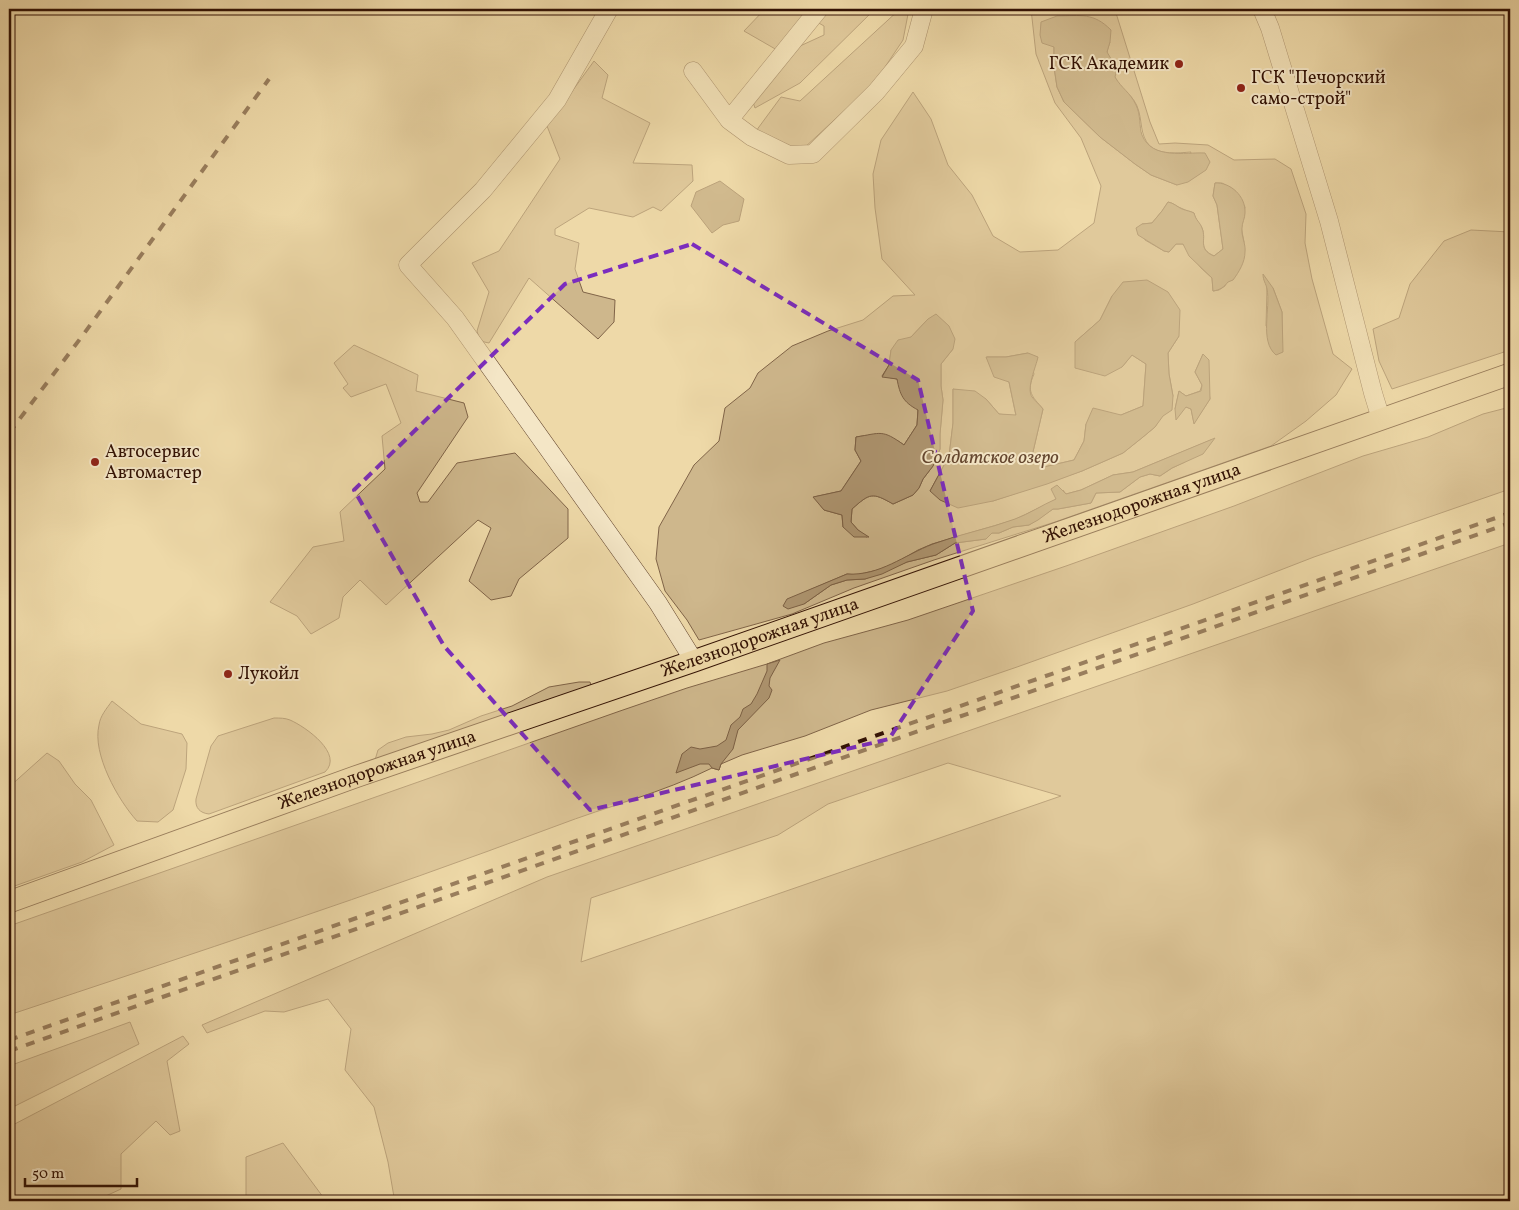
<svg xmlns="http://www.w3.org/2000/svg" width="1519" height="1210" font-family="Vollkorn,serif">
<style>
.green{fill:#ceb78c;stroke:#806448;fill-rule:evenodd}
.water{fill:#ae9570;stroke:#7c6044}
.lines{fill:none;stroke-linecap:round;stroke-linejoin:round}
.minor-casing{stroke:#61432c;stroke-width:19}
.major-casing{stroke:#321103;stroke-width:23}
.minor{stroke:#f4e6c6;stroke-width:18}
.major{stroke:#eed9a8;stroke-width:21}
.rail{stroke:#321103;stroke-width:4;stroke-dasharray:9 9;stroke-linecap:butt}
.marked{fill:none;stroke:#7b2cbf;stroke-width:4;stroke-dasharray:10 6;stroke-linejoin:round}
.poi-dot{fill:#8f2418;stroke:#f4e6c6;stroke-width:2}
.labels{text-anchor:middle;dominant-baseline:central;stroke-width:4;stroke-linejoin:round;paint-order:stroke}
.poi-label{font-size:18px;fill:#321103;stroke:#f4e6c6;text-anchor:start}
.street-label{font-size:18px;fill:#321103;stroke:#f4e6c6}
.water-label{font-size:19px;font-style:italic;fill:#64462f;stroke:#f4e6c6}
</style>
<rect width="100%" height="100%" fill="#eed9a8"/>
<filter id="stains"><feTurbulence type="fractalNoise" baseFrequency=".004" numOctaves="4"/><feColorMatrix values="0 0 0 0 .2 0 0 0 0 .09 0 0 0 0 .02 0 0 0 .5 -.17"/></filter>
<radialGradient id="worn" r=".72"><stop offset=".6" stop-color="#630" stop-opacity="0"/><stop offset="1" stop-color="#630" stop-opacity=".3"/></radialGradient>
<path class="green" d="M 765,9 L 875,9 L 800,83 L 755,108 L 752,99 L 787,52 L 824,35 L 824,26 L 817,22 L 777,50 L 744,31 Z
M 900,9 L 909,9 L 903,40 L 875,82 L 803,149 L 778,145 L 756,131 L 781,97 L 800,101 Z
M 1031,9 L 1104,9 L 1116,13 L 1150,122 L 1159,144 L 1175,143 L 1208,145 L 1234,160 L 1275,159 L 1291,169 L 1306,214 L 1305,243 L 1312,279 L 1333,354 L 1352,369 L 1336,395 L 1306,421 L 1271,446 L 1055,522 L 934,560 L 854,588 L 792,614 L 699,640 L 687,620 L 665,591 L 656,559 L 659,527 L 694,465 L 719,441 L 725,408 L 750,388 L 758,373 L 792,346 L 828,331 L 863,320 L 893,296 L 915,295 L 882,259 L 875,208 L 873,174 L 881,140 L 913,92 L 931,119 L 948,165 L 972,195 L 993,236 L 1020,252 L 1058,250 L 1094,223 L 1101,186 L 1081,138 L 1055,103 L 1036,54 ZM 1110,42 C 1109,45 1107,50 1107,53 C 1107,61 1115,80 1120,86 C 1127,94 1132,95 1137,106 C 1143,120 1139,135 1150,146 C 1159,155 1179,153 1191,152 L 1177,185 L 1151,175 L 1135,164 L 1100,137 L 1064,102 L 1057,87 L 1054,67 L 1054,47 ZM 1215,183 L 1222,183 L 1233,189 L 1245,207 L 1241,226 L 1244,242 L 1225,286 L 1219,290 L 1213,291 L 1212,278 L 1201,268 L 1183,244 L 1176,244 L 1169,252 L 1164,251 L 1145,240 L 1142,224 L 1152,223 L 1162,211 L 1168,202 C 1174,203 1177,207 1183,209 C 1187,211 1190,211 1194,213 C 1196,221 1199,222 1202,228 C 1207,240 1197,248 1214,256 L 1223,249 L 1217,205 L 1213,196 ZM 1267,288 L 1273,288 L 1282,312 L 1282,343 L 1266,326 ZM 1112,296 L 1179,336 L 1168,353 L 1169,374 L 1173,396 L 1155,427 L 1143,437 L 1123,453 L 1082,471 L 993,501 L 930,491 L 949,456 L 953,423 L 953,389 L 986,399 L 999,414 L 1016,416 L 1009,382 L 987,357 L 1006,357 L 1028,353 L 1034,374 C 1026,392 1032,396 1043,409 L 1032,456 L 1044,467 L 1074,460 L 1084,441 L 1086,424 L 1121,415 L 1143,406 L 1146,364 L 1132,355 L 1122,367 L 1075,342 L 1100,320 ZM 928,319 L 953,349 L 941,364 L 941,386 L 943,400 L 940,434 L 940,449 L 933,466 L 923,479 L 919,488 L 913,495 L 893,504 C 872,492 870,493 852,509 L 851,522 L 858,530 L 867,537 L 843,527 L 842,515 L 824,510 L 814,497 L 841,491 L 861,461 L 855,450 L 856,437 C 873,434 890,434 904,445 L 917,425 L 918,409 L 897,379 L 882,376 L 889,365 L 891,350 L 911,337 ZM 1203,354 L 1210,399 L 1194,423 L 1191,409 L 1186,407 L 1175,409 L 1179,391 L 1186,396 L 1200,391 L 1202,385 L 1195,372 ZM 1211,440 L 1185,462 L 1172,468 L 1160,476 L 1150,474 L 1140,477 L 1120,492 L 1096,493 L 1091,503 L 1058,509 L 1053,509 L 1029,525 L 1013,527 L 999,533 L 992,533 L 986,539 L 955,543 L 936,555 L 907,562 L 865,579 L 847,580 L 831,585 L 804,604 L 805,592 L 847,574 L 856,575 L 887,568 L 918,550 L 932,544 L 1014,520 L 1057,499 L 1063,490 L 1066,494 L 1081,490 L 1113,475 L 1133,472 Z
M 594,61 L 608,75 L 602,98 L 650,123 L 633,163 L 692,165 L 693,181 L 661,211 L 653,207 L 633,217 L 589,208 L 555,229 L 555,235 L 579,243 L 575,269 L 583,292 L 615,300 L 614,322 L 598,339 L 529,278 L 489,343 L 480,341 L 477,331 L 489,292 L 472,263 L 499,251 L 560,159 L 547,126 Z
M 1471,230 L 1510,232 L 1510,343 L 1504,352 L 1392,389 L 1379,361 L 1373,329 L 1399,318 L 1410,284 L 1444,241 Z
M 354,345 L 418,375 L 416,391 L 464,403 L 468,417 L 417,493 L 420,502 L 428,502 L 457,463 L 515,453 L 568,509 L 568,538 L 519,579 L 511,596 L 491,600 L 469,581 L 491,528 L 478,520 L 386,605 L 360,580 L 343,597 L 339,618 L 311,634 L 297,616 L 270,602 L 313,547 L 344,541 L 340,512 L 385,469 L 382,436 L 401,423 L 386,384 L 351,397 L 343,388 L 348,384 L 334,363 Z
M 1510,407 L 1510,489 L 1314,557 L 1193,604 L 1017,667 L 947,691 L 871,710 L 805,736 L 742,755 L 721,764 L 719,770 L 712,768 C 662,793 608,806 556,826 C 375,894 192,954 9,1015 L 9,926 L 620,711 L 687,688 L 767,664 L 824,643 L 908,620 L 1066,566 L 1234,506 L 1363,456 L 1428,437 L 1483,414 Z
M 1510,543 L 1510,1201 L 389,1201 L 394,1197 L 388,1162 L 374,1107 L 345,1070 L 351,1029 L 328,999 L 284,1012 L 265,1011 L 207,1033 L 202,1025 L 547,877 ZM 948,763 L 1061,796 L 581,962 L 591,898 L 778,835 L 828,804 Z
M 579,682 L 590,682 L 593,690 L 375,760 L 378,750 L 388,743 L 406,737 L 432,734 L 449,730 L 481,716 L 512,706 L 549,687 Z
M 112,701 L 141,724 L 182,734 L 187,743 L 186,769 L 173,810 L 158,822 L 137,821 C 118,800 92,754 99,725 C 100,716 107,708 112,701 Z
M 274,718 C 280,718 285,718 290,720 C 306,727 344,754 325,772 L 209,814 C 200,813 195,808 196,799 L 211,746 L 218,736 Z
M 47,753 L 59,761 L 75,784 L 91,800 L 114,845 L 82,862 L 9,888 L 9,787 Z
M 130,1022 L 139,1044 L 9,1109 L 9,1066 Z
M 183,1036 L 189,1044 L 167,1061 L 180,1131 L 170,1135 L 156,1121 L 121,1154 L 121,1189 L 97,1200 L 97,1201 L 9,1201 L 9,1127 Z
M 283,1143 L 326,1201 L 246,1201 L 246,1157 Z"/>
<path class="water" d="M 1057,16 C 1081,16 1093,12 1111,30 L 1110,42 L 1107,52 L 1117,69 L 1115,77 C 1122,89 1130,92 1136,105 C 1141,115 1139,127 1142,135 C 1152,160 1185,152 1205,153 L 1210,162 L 1206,170 L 1188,182 L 1177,185 L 1151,175 L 1135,164 L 1100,137 L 1064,102 L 1057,87 L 1054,67 L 1054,47 L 1042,43 L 1040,35 L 1041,22 Z
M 720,181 L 744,199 L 739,221 L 723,225 L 712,233 L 691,206 L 696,192 Z
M 1215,183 C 1230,182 1246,196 1245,213 C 1245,218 1242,223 1242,228 C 1241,236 1246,244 1245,252 C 1245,262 1239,272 1233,280 L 1228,282 C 1224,287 1220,290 1213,291 L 1212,278 L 1189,256 L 1183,244 L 1176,244 L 1169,252 L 1164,251 L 1138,235 L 1136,228 L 1142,224 L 1152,223 L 1162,211 L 1168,202 C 1174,203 1177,207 1182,209 C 1187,211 1190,211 1194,213 C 1196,221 1200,222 1202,228 C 1207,240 1197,249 1214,256 L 1223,249 L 1217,205 L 1213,196 Z
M 1263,274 L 1273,288 L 1282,312 L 1283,352 L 1276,355 C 1259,341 1271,308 1267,289 C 1266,283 1263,281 1263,274 Z
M 1147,280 L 1168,292 L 1180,310 L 1179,336 L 1168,353 L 1169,374 L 1173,396 L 1172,410 L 1163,416 L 1155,427 L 1143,437 L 1123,453 L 1082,471 L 1047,484 L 993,501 L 958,508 L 940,500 L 930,491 L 949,456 L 953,423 L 953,389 L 975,391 L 986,399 L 999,414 L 1016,415 L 1009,382 L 994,377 L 986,357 L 1006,357 L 1028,353 L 1038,357 C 1036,367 1026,388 1032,397 C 1035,401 1040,405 1043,409 L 1032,456 L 1044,467 L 1074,460 L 1084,441 L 1086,424 L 1093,408 L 1121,415 L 1143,406 L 1146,364 L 1132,355 L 1122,367 L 1105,376 L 1075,368 L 1075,342 L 1100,320 L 1112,296 L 1123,282 Z
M 936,314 L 949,326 L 955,339 L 953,349 L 941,364 L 941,386 L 943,400 L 940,434 L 940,449 L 933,466 L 923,479 L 919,488 L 913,495 L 893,504 C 872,492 870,493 852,509 L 851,522 L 858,530 L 869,537 L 854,537 L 843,527 L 842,515 L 824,510 L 813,497 L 841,491 L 861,461 L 855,450 L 856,437 C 881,433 882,429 904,445 L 917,425 L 918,410 C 903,402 900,395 897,379 L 882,377 L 889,365 L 891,350 L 898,340 L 911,337 L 928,319 Z
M 1203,354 L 1209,360 L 1210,399 L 1194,424 L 1191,409 L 1186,407 L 1176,420 L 1175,409 L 1179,391 L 1186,396 L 1201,391 L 1202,385 L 1195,372 Z
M 1215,438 L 1203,454 L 1172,468 L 1160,476 L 1150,474 L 1140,477 L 1120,492 L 1096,493 L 1091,503 L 1058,509 L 1053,509 L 1038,520 L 1029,525 L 1013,527 L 999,533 L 992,533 L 986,539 L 955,543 L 936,555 L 907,562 L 882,574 L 865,579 L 847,580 L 831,585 L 804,604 L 788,609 L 783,606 L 787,599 L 847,574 C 880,576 904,555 933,544 C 960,534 988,529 1015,519 C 1029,514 1042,505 1056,499 L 1051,489 L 1057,485 L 1066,494 L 1081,490 L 1113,475 L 1133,472 Z
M 780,660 L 770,678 L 769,686 L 772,690 L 769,698 L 738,730 L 733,749 L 721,764 L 719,770 L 712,768 L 709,764 L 700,764 L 676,773 L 682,754 L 691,747 L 700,749 L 717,746 L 726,740 L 731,725 L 740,717 L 743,709 L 751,704 L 757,694 L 767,671 L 767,664 Z"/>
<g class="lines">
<g class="minor-casing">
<path id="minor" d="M 609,9 L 557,100 L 483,190 L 408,265 L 455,318 L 658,603 L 694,661
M 1262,9 L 1270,28 L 1329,221 L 1373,393 L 1381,419
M 693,71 L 729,120 L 752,137 L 789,155 L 813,154 L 876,92 L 914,46 L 924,9
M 729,120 L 819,9"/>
</g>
<g class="major-casing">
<g id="major">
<path id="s1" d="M 9,902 L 355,777 L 694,661 L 1510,374"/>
</g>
</g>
<use href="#minor" class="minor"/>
<use href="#major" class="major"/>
<path class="rail" d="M 9,20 L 16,9
M 9,433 L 83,335 L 269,79
M 9,1040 L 1510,513
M 9,1051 L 1510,523"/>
</g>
<path d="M0 0H1519V1210H0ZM 692,244 L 918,380 L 973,611 L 889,739 L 590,810 L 444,646 L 354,490 L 565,284 Z" fill="#eed9a8" fill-opacity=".55" fill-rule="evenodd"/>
<path class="marked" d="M 692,244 L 918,380 L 973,611 L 889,739 L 590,810 L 444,646 L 354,490 L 565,284 Z"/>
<g class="poi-dot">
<circle cx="1179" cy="64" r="5"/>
<circle cx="1241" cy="88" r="5"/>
<circle cx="95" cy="462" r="5"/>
<circle cx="228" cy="674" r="5"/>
</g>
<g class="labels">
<g class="poi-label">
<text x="1169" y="64" text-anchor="end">ГСК Академик</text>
<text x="1251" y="78">ГСК "Печорский<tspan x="1251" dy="21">само-строй"</tspan></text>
<text x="105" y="452">Автосервис<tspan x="105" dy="21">Автомастер</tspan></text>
<text x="238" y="674">Лукойл</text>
</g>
<g class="street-label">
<text stroke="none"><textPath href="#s1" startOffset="1201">Железнодорожная улица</textPath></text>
<text stroke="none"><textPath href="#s1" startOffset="796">Железнодорожная улица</textPath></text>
<text stroke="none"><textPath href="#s1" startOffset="391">Железнодорожная улица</textPath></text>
</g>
<g class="water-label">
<text x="990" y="458">Солдатское озеро</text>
</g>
</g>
<rect width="1519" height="1210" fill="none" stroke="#eed9a8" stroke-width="30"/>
<rect x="10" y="10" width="1499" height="1190" fill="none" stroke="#321103" stroke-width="2.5"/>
<rect x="15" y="15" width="1489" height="1180" fill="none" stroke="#321103"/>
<path d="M25 1178v8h112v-8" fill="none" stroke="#321103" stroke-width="2.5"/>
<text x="32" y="1178" font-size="15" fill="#321103" stroke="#f4e6c6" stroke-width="4" paint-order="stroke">50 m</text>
<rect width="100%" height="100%" filter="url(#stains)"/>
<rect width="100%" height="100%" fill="url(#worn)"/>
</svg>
